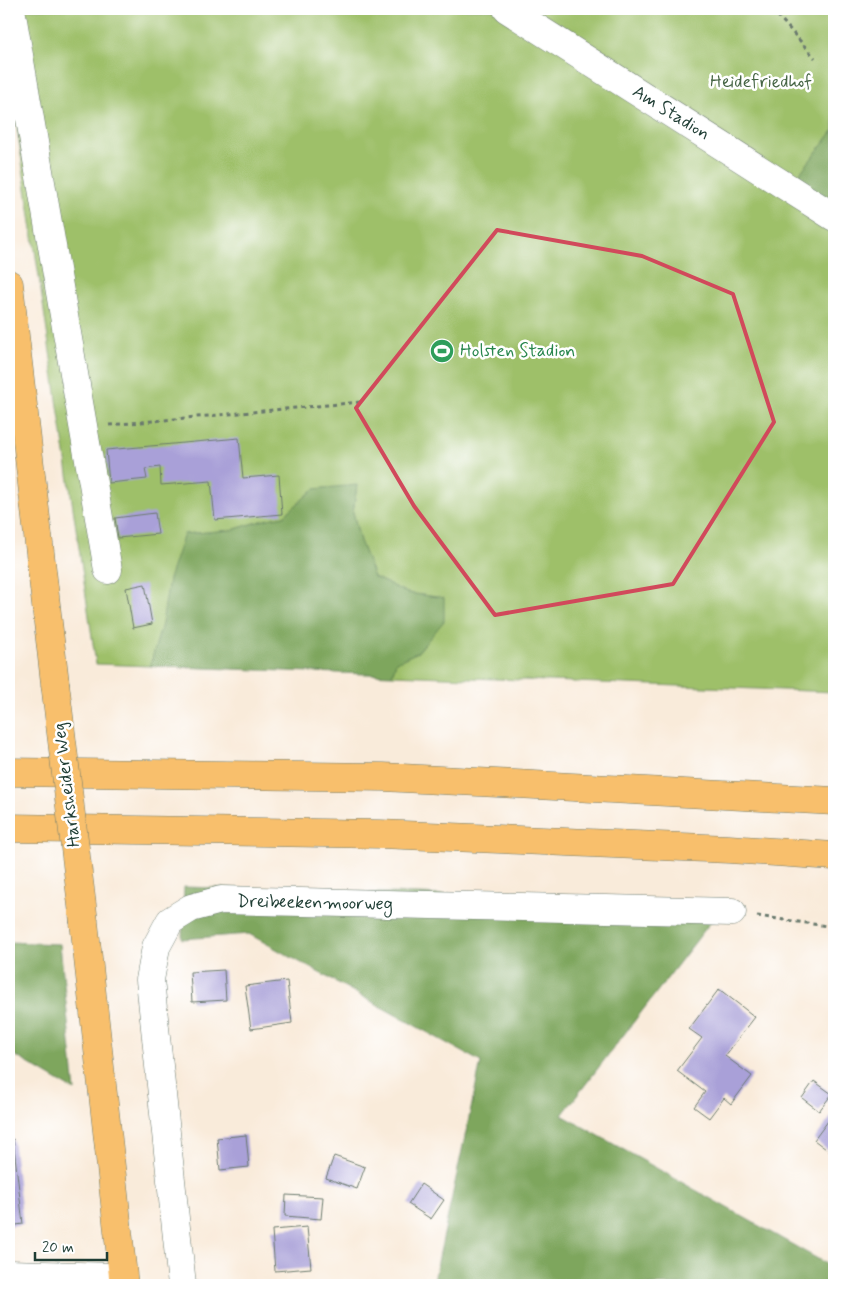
<svg xmlns="http://www.w3.org/2000/svg" width="843" height="1294" font-family="Mynerve,sans-serif">
<style>
.green{fill:#9ec069;stroke:#5e7e4e}
.forest{fill:#7ea65d;stroke:#4e7248}
.building{fill:#a9a0d8}
.lines{fill:none;stroke-linecap:round;stroke-linejoin:round}
.minor-casing{stroke:#6b7a6e;stroke-width:29}
.major-casing{stroke:#6b7a6e;stroke-width:29}
.highway-casing{stroke:#6b7a6e;stroke-width:29}
.path{stroke:#6b7a6e;stroke-width:3;stroke-dasharray:4 4;stroke-linecap:butt}
.minor{stroke:#fff;stroke-width:28}
.major{stroke:#f8bf6c;stroke-width:28}
.highway{stroke:#f8bf6c;stroke-width:28}
.major-bridge-casing{stroke:#6b7a6e;stroke-width:29;stroke-linecap:butt}
.major-bridge{stroke:#f8bf6c;stroke-width:28}
.marked{fill:none;stroke:#d1495b;stroke-width:4;stroke-linejoin:round}
.labels{text-anchor:middle;dominant-baseline:central;stroke-width:5;stroke-linejoin:round;paint-order:stroke}
.park-label{font-size:18px;fill:#456444;stroke:#fff}
.street-label{font-size:18px;fill:#1f3d34;stroke:#fff}
.leisure-label{font-size:18px;fill:#27864d;stroke:#fff;text-anchor:start}
</style>
<rect width="100%" height="100%" fill="#fff"/>
<filter id="ink" filterUnits="userSpaceOnUse"><feTurbulence type="fractalNoise" baseFrequency=".02" numOctaves="2"/><feDisplacementMap in="SourceGraphic" scale="10" xChannelSelector="R" yChannelSelector="G"/><feConvolveMatrix kernelMatrix="1 2 1 2 8 2 1 2 1" color-interpolation-filters="sRGB"/></filter>
<filter id="wash" filterUnits="userSpaceOnUse"><feTurbulence type="fractalNoise" baseFrequency=".0096" numOctaves="4" result="noise"/><feDisplacementMap in="SourceGraphic" scale="20" xChannelSelector="R" yChannelSelector="G"/><feGaussianBlur stdDeviation="1.12" result="paint"/><feColorMatrix in="noise" values="0 0 0 0 0 0 0 0 0 0 0 0 0 0 0 0 0 1.4 0 .05"/><feComposite in="paint" operator="in"/></filter>
<g filter="url(#wash)">
<rect width="100%" height="100%" fill="#f9ebda"/>
<path class="green" d="M 9,9 L 834,9 L 834,130 L 789,187 L 834,217 L 834,692 L 392,675 L 396,662 L 418,652 L 444,598 L 407,593 L 374,577 L 360,541 L 353,512 L 357,486 L 314,489 L 284,516 L 268,519 L 232,530 L 184,534 L 162,624 L 150,666 L 96,664 L 9,74 Z"/>
<path class="forest" d="M 834,130 L 834,217 L 789,187 Z
M 357,485 L 353,512 L 360,541 L 374,577 L 407,593 L 444,598 L 444,621 L 418,652 L 396,662 L 392,675 L 150,666 L 162,624 L 169,579 L 184,534 L 232,530 L 268,519 L 284,516 L 314,489 Z
M 184,887 L 684,902 L 713,919 L 562,1115 L 834,1268 L 834,1285 L 433,1285 L 481,1062 L 249,934 L 182,939 Z
M 9,942 L 60,944 L 75,1091 L 9,1052 Z"/>
<g id="blocks">
<path class="building" d="M 239,438 L 243,478 L 279,475 L 282,514 L 215,520 L 211,481 L 161,485 L 160,467 L 145,469 L 147,479 L 109,483 L 106,450 Z
M 155,513 L 158,534 L 118,538 L 115,518 Z
M 145,584 L 152,624 L 133,628 L 126,588 Z
M 224,970 L 226,1000 L 192,1002 L 190,972 Z
M 287,981 L 292,1023 L 251,1029 L 245,986 Z
M 719,989 L 755,1017 L 725,1056 L 752,1076 L 731,1104 L 724,1098 L 709,1118 L 694,1107 L 705,1092 L 677,1071 L 702,1038 L 689,1029 Z
M 814,1081 L 832,1094 L 819,1111 L 802,1098 Z
M 834,1113 L 834,1155 L 814,1140 Z
M 246,1135 L 249,1167 L 220,1170 L 217,1138 Z
M 9,1139 L 13,1139 L 23,1224 L 9,1226 Z
M 334,1156 L 365,1167 L 357,1189 L 326,1178 Z
M 421,1184 L 444,1200 L 431,1219 L 408,1204 Z
M 286,1195 L 323,1197 L 321,1219 L 285,1216 Z
M 307,1227 L 311,1268 L 275,1271 L 272,1230 Z"/>
</g>
</g>
<g filter="url(#ink)">
<use href="#blocks" fill-opacity="0" stroke="#6b7a6e" stroke-width="1"/>
<g class="lines">
<g class="minor-casing">
<path id="minor" d="M 11,9 L 108,570
M 507,9 L 834,217
M 9,1274 L 113,1277 L 122,1276
M 182,1285 L 150,980 L 156,947 L 170,921 L 191,908 L 221,900 L 732,912"/>
</g>
<g class="major-casing">
<path id="major" d="M 9,284 L 55,683
M 84,922 L 124,1285"/>
</g>
<g class="highway-casing">
<path id="highway" d="M 9,772 L 383,777 L 834,801
M 9,828 L 380,834 L 729,849 L 834,856"/>
</g>
<path class="path" d="M 772,9 L 815,58
M 109,425 L 361,402
M 757,916 L 834,927"/>
<use href="#minor" class="minor"/>
<use href="#major" class="major"/>
<use href="#highway" class="highway"/>
<g class="major-bridge-casing">
<path id="major-bridge" d="M 55,683 L 84,922"/>
</g>
<use href="#major-bridge" class="major-bridge"/>
</g>
</g>
<path class="marked" d="M 497,230 L 642,256 L 733,294 L 774,422 L 673,584 L 495,615 L 414,506 L 356,408 Z"/>
<defs>
<g id="stadium-disc" transform="scale(1.25)"><circle r="9.5" fill="#2e9e5b" stroke="#fff"/><path d="M0-5a6.5 5 0 1 0 0 10a6.5 5 0 1 0 0-10ZM-3.5-1.8h7v3.6h-7Z" fill="#fff"/></g>
</defs>
<g fill-rule="evenodd">
<use href="#stadium-disc" x="442" y="351"/>
</g>
<g class="labels">
<g class="park-label">
<text x="761" y="82">Heidefriedhof</text>
</g>
<g class="street-label">
<text transform="translate(671 113) rotate(32)">Am Stadion</text>
<text transform="translate(67 785) rotate(-97)">Harksheider Weg</text>
<text transform="translate(315 903) rotate(1)">Dreibeekenmoorweg</text>
</g>
<g class="leisure-label">
<text x="460" y="351">Holsten Stadion</text>
</g>
</g>
<rect width="843" height="1294" fill="none" stroke="#fff" stroke-width="30"/>
<path d="M35 1252v8h72v-8" fill="none" stroke="#1f3d34" stroke-width="2.5"/>
<text x="42" y="1252" font-size="15" fill="#1f3d34" stroke="#ffffff" stroke-width="4" paint-order="stroke">20 m</text>
</svg>
